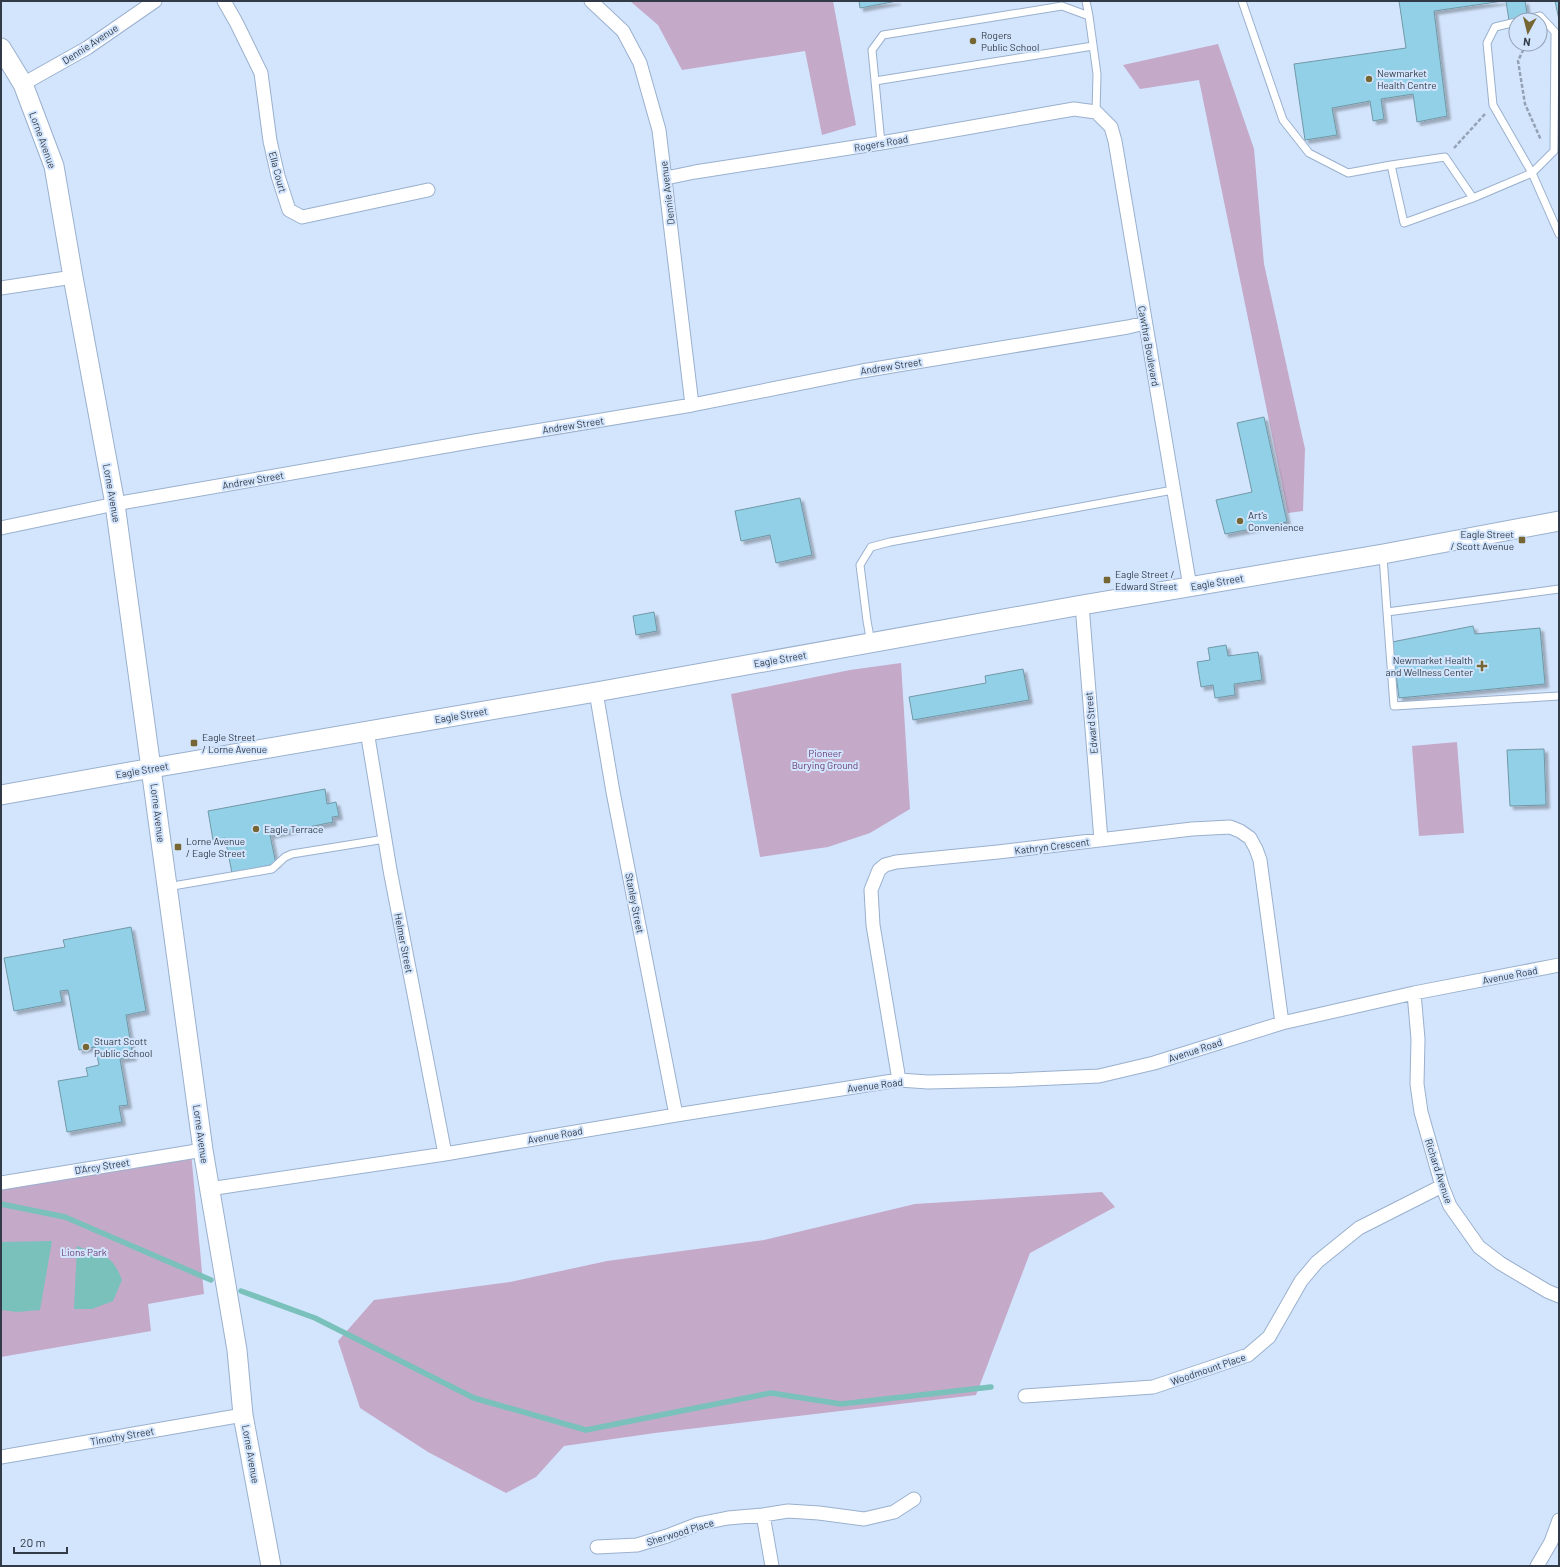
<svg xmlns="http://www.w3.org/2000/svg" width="1560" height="1567" font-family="Barlow,sans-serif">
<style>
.green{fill:#c4a9c9}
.water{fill:#7ac1bc}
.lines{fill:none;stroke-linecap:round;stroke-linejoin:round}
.stream{stroke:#7ac1bc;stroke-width:5.5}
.building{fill:#91d0e7;stroke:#7198a6;filter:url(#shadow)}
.lane-casing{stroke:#9ab0cd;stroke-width:9}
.street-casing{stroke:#9ab0cd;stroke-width:15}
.secondary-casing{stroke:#9ab0cd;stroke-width:21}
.path{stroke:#94a2b6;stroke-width:2.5;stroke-dasharray:4 2;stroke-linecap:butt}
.lane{stroke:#fff;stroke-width:7}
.street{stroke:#fff;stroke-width:13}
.secondary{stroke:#fff;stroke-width:19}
.poi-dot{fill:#766633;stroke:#d3e5fd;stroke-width:1.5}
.labels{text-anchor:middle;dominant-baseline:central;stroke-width:4;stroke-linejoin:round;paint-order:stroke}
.poi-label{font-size:10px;fill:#313a46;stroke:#d3e5fd;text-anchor:start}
.street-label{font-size:10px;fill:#313a46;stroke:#d3e5fd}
.park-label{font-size:10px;fill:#6b3e75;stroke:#d3e5fd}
</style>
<defs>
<filter id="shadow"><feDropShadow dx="3.5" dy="3.5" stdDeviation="1" flood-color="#0004"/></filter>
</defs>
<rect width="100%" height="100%" fill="#d3e5fd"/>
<path class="green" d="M 630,1 L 833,1 L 856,125 L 822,135 L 805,51 L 682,70 L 658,25 Z
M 1218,44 L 1254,149 L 1264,264 L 1305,449 L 1303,511 L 1288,513 L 1199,80 L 1140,89 L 1123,65 Z
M 901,663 L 910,809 L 870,833 L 828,847 L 760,857 L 731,694 L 850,670 Z
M 1457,742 L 1464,833 L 1419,836 L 1412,746 Z
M 191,1152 L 204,1294 L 148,1304 L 151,1331 L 1,1357 L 1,1180 Z
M 1102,1192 L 1115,1207 L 1030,1253 L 976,1395 L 655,1433 L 564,1446 L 536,1477 L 506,1493 L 428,1452 L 360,1408 L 338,1341 L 374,1300 L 510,1282 L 607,1261 L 764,1240 L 915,1204 Z"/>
<path class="water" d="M 52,1241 L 40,1310 L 17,1312 L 1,1310 L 1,1242 Z
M 77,1246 C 102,1255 112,1253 122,1280 L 113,1301 L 92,1309 L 74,1309 Z"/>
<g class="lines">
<path class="stream" d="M 1,1204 L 65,1217 L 211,1280
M 241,1291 L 315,1318 L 474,1398 L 586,1430 L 771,1393 L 841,1404 L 991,1387"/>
</g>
<path class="building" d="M 859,1 L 897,1 L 860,8 Z
M 1399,1 L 1503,1 L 1434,11 L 1447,116 L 1417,122 L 1413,94 L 1381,99 L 1384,119 L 1373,121 L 1370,101 L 1332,108 L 1337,135 L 1305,140 L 1294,64 L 1406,48 Z
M 1506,1 L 1525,1 L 1528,20 L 1516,20 L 1516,33 L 1511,34 Z
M 1555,1 L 1559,1 L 1559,20 Z
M 1264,417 L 1287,522 L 1225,534 L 1216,500 L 1252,492 L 1237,423 Z
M 800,498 L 812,555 L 776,563 L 770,535 L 741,541 L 735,511 Z
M 654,612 L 657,631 L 636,635 L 633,616 Z
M 1473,626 L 1475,634 L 1540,628 L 1545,684 L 1399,698 L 1392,642 Z
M 1226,645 L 1228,656 L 1258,652 L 1262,680 L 1234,684 L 1235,695 L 1215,698 L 1213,685 L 1201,687 L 1197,662 L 1210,660 L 1208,648 Z
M 1023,669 L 1029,700 L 913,720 L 909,697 L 986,683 L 985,676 Z
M 1544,749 L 1546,805 L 1510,806 L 1507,750 Z
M 325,789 L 327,804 L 336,802 L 339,816 L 332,817 L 333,822 L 270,835 L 276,864 L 232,873 L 225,838 L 213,840 L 208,811 Z
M 131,927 L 146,1011 L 126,1015 L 133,1057 L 120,1059 L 128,1105 L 119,1106 L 122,1122 L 67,1132 L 58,1081 L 88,1076 L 86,1068 L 99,1065 L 95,1047 L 79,1050 L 68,990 L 60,991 L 62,1002 L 14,1011 L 4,958 L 65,947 L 63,940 Z"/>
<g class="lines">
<g class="lane-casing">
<path id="lane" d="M 1086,1 L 1089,16
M 1242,1 L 1283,120 L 1309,153 L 1348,173 L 1391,165 L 1445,157 L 1473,198
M 1516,22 L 1495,27 L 1487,43 L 1493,105 L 1532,173 L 1559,234
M 875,81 L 1093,46
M 881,143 L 872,50 L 883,35 L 1062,6 L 1089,16 L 1097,74 L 1096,112
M 1391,165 L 1404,223 L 1473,198 L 1532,173 L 1554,151 L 1555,32 L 1540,16 L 1522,20
M 1383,556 L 1387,612 L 1559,589
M 1387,612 L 1394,706 L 1559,696
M 871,643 L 867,621 L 860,565 L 871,547 L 890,542 L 1173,490
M 167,887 L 272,869 L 285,857 L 292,854 L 385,839"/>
</g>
<g class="street-casing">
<path id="street" d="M 224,1 L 236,22 L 261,73 L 270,141 L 278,176 L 289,210 L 302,217 L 428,190
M 591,1 L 623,31 L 640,63 L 659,130 L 692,405
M 23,84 L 87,48 L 155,1
M 666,178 L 695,172 L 881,143 L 1074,109 L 1096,112 L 1111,127 L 1115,141 L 1190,587
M 1,288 L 73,277
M 1,528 L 115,504 L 475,441 L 692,405 L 862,371 L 1128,327 L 1145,323
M 1082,605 L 1101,840
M 596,692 L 613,792 L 676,1115
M 367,731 L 390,870 L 445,1154
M 1414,993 L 1418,1039 L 1417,1084 L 1421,1112 L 1442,1186 L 1450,1206 L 1479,1247 L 1500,1263 L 1547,1291 L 1559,1296
M 899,1080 L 873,925 L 871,890 L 879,870 L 885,865 L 896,862 L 998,852 L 1192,829 L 1230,827 L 1240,831 L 1250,838 L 1256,849 L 1260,860 L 1282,1023
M 1,1183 L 203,1150
M 209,1189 L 445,1154 L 676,1115 L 899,1080 L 928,1082 L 1013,1080 L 1099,1076 L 1154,1063 L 1282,1023 L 1414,993 L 1559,965
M 1025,1396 L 1153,1387 L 1248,1355 L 1269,1337 L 1301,1281 L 1317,1262 L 1359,1228 L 1442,1186
M 1,1457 L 243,1415
M 763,1515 L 772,1566
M 597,1547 L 637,1545 L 667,1536 L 698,1524 L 728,1518 L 763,1515 L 788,1511 L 819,1513 L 864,1519 L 894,1512 L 914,1499
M 1537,1566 L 1551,1542 L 1559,1520"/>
</g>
<g class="secondary-casing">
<path id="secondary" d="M 1,48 L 23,84 L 54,166 L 73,277 L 115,504 L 203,1150 L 237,1350 L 243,1415 L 271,1566
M 1,795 L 152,768 L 596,692 L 1082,605 L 1383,554 L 1559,521"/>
</g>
<path class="path" d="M 1526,44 L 1518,61 L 1525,104 L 1541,140
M 1454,148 L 1485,114"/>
<use href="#lane" class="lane"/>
<use href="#street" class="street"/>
<use href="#secondary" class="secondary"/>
</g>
<g class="poi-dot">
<circle cx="973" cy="41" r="4"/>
<circle cx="1369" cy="79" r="4"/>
<circle cx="1240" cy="521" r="4"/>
<rect x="1518" y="536" width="8" height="8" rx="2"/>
<rect x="1103" y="576" width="8" height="8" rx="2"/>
<path d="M1480 660h4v4h4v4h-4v4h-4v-4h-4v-4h4z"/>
<rect x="190" y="739" width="8" height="8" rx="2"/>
<circle cx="256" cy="829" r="4"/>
<rect x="174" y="843" width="8" height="8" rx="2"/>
<circle cx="86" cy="1047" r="4"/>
</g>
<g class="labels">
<g class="poi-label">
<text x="981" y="35">Rogers<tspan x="981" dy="12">Public School</tspan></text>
<text x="1377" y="73">Newmarket<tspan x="1377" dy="12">Health Centre</tspan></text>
<text x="1248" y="515">Art's<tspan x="1248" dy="12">Convenience</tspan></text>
<text x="1514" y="534" text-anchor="end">Eagle Street<tspan x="1514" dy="12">/ Scott Avenue</tspan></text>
<text x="1115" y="574">Eagle Street /<tspan x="1115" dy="12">Edward Street</tspan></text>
<text x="1473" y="660" text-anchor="end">Newmarket Health<tspan x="1473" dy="12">and Wellness Center</tspan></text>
<text x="202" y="737">Eagle Street<tspan x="202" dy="12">/ Lorne Avenue</tspan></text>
<text x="264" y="829">Eagle Terrace</text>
<text x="186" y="841">Lorne Avenue<tspan x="186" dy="12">/ Eagle Street</tspan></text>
<text x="94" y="1041">Stuart Scott<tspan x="94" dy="12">Public School</tspan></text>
</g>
<g class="street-label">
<text transform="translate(90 44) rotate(-33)">Dennie Avenue</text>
<text transform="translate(43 140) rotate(70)">Lorne Avenue</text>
<text transform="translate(881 143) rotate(-10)">Rogers Road</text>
<text transform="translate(278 172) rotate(75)">Ella Court</text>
<text transform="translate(667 193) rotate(-97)">Dennie Avenue</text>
<text transform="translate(1149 346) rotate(80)">Cawthra Boulevard</text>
<text transform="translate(891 366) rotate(-9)">Andrew Street</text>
<text transform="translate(573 425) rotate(-9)">Andrew Street</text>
<text transform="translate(253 480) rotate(-10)">Andrew Street</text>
<text transform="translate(112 493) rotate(80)">Lorne Avenue</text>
<text transform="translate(1217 582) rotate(-10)">Eagle Street</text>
<text transform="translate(780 659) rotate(-10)">Eagle Street</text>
<text transform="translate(461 715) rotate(-10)">Eagle Street</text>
<text transform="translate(1091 723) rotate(-95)">Edward Street</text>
<text transform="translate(142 770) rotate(-10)">Eagle Street</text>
<text transform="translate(158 813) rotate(83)">Lorne Avenue</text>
<text transform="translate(1052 846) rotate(-7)">Kathryn Crescent</text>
<text transform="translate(635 903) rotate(79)">Stanley Street</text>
<text transform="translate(404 943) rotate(79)">Helmer Street</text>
<text transform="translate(1510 975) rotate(-11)">Avenue Road</text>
<text transform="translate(1195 1050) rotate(-18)">Avenue Road</text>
<text transform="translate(875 1085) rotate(-7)">Avenue Road</text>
<text transform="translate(201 1134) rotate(82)">Lorne Avenue</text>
<text transform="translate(555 1135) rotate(-10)">Avenue Road</text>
<text transform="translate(102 1166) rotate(-9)">D'Arcy Street</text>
<text transform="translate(1439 1171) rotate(72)">Richard Avenue</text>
<text transform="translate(1208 1369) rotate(-19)">Woodmount Place</text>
<text transform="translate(122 1436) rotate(-10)">Timothy Street</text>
<text transform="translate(251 1454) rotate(80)">Lorne Avenue</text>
<text transform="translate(680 1532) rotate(-17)">Sherwood Place</text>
</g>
<g class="park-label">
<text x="825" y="753">Pioneer<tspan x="825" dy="12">Burying Ground</tspan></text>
<text x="84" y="1252">Lions Park</text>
</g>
</g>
<rect width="1560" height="1567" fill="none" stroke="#313a46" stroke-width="4"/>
<g transform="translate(1528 32) rotate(187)"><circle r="19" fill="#d3e5fd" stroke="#92a1b4"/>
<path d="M0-3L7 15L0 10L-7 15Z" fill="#766633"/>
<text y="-6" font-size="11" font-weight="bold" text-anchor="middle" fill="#313a46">N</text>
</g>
<path d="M14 1547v6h53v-6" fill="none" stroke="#313a46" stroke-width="2"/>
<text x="20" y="1547" font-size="12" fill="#313a46" stroke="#d3e5fd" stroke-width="3" paint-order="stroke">20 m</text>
</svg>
